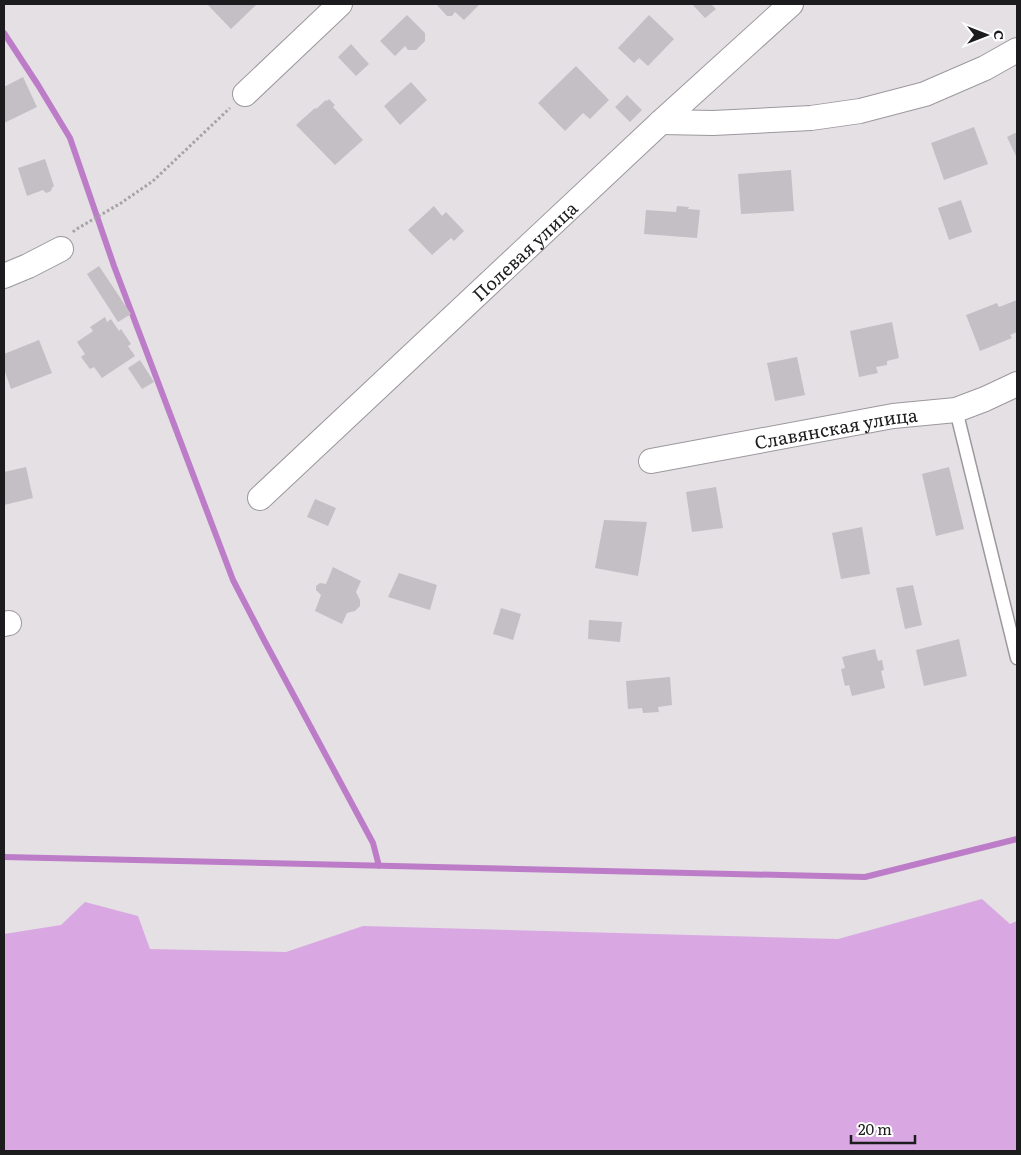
<svg xmlns="http://www.w3.org/2000/svg" width="1021" height="1155" font-family="Literata,serif">
<style>
.green{fill:#d9a8e2}
.lines{fill:none;stroke-linecap:round;stroke-linejoin:round}
.stream{stroke:#bc7cc8;stroke-width:6}
.building{fill:#c3bfc4}
.lane-casing{stroke:#9c989d;stroke-width:15}
.street-casing{stroke:#9c989d;stroke-width:26}
.path{stroke:#a6a3a7;stroke-width:3;stroke-dasharray:2.5 2.5;stroke-linecap:butt}
.lane{stroke:#fff;stroke-width:12}
.street{stroke:#fff;stroke-width:24}
.labels{text-anchor:middle;dominant-baseline:central;stroke-width:4;stroke-linejoin:round;paint-order:stroke}
.street-label{font-size:18px;fill:#1c1b1d;stroke:#fff}
</style>
<rect width="100%" height="100%" fill="#e4e0e4"/>
<path class="green" d="M 982,899 L 1010,924 L 1017,921 L 1017,1151 L 4,1151 L 4,934 L 61,925 L 85,902 L 138,916 L 150,949 L 286,952 L 363,926 L 838,939 Z"/>
<g class="lines">
<path class="stream" d="M 4,33 L 38,85 L 70,138 L 114,266 L 233,580 L 264,640 L 373,843 L 379,866
M 4,857 L 865,877 L 1017,839"/>
</g>
<path class="building" d="M 207,4 L 257,4 L 231,29 Z
M 437,4 L 480,4 L 464,20 L 455,12 L 452,16 L 447,16 L 437,5 Z
M 692,4 L 711,4 L 716,9 L 705,18 Z
M 407,15 L 425,33 L 425,41 L 416,50 L 408,50 L 405,46 L 395,56 L 380,41 Z
M 649,15 L 674,39 L 648,66 L 639,58 L 634,63 L 618,48 Z
M 351,44 L 369,64 L 356,76 L 338,57 Z
M 576,66 L 609,100 L 590,119 L 583,113 L 565,131 L 538,103 Z
M 23,77 L 37,107 L 4,123 L 4,87 Z
M 411,82 L 427,100 L 400,125 L 384,106 Z
M 627,95 L 642,110 L 630,122 L 615,107 Z
M 329,99 L 335,105 L 333,107 L 363,140 L 335,165 L 296,125 L 315,108 L 316,109 L 326,100 L 327,101 Z
M 974,127 L 988,164 L 944,180 L 931,143 Z
M 1017,132 L 1017,158 L 1007,137 Z
M 45,159 L 54,186 L 52,188 L 51,191 L 46,193 L 43,190 L 27,196 L 18,168 Z
M 791,170 L 794,211 L 741,214 L 738,174 Z
M 961,200 L 972,232 L 949,240 L 938,208 Z
M 434,206 L 442,216 L 446,212 L 464,231 L 454,241 L 451,238 L 432,255 L 408,230 Z
M 677,206 L 689,207 L 688,209 L 700,210 L 697,238 L 644,234 L 646,210 L 676,212 Z
M 99,266 L 131,314 L 118,322 L 87,274 Z
M 1017,300 L 1017,332 L 1010,335 L 1012,338 L 980,351 L 966,315 L 997,303 L 999,307 Z
M 105,317 L 107,322 L 111,319 L 119,331 L 121,329 L 131,344 L 128,346 L 135,356 L 102,378 L 94,367 L 90,369 L 81,357 L 85,354 L 77,342 L 93,331 L 90,327 Z
M 892,322 L 899,358 L 887,361 L 887,365 L 876,367 L 878,373 L 859,377 L 850,331 Z
M 39,340 L 52,373 L 11,389 L 4,369 L 4,354 Z
M 797,357 L 805,395 L 775,401 L 767,363 Z
M 140,360 L 154,382 L 142,389 L 128,368 Z
M 26,467 L 33,498 L 4,505 L 4,472 Z
M 949,467 L 964,529 L 936,536 L 922,474 Z
M 716,487 L 723,528 L 692,532 L 686,492 Z
M 315,499 L 336,508 L 328,526 L 307,517 Z
M 604,520 L 647,522 L 638,576 L 595,568 Z
M 862,527 L 870,574 L 841,579 L 832,533 Z
M 333,567 L 361,581 L 356,592 L 360,600 L 360,606 L 355,611 L 347,613 L 342,624 L 315,611 L 321,595 L 316,590 L 316,586 L 320,583 L 326,584 Z
M 399,573 L 437,585 L 430,610 L 388,597 Z
M 913,585 L 922,625 L 905,629 L 896,588 Z
M 501,608 L 521,614 L 513,640 L 493,634 Z
M 589,620 L 622,622 L 620,642 L 588,639 Z
M 959,639 L 967,676 L 924,686 L 916,650 Z
M 875,649 L 878,661 L 882,660 L 884,670 L 881,671 L 885,688 L 852,696 L 849,685 L 845,686 L 841,669 L 845,668 L 842,657 Z
M 670,677 L 672,705 L 658,707 L 659,712 L 643,713 L 642,708 L 628,709 L 626,681 Z"/>
<g class="lines">
<g class="lane-casing">
<path id="lane" d="M 956,410 L 1017,658"/>
</g>
<g class="street-casing">
<g id="street">
<path d="M 245,94 L 340,4"/>
<path d="M 661,122 L 713,123 L 811,118 L 860,111 L 925,94 L 985,68 L 1017,50"/>
<path d="M 4,276 L 28,266 L 61,249"/>
<path id="s1" d="M 651,461 L 893,416 L 956,410 L 985,399 L 1017,384"/>
<path id="s2" d="M 260,498 L 661,122 L 791,4"/>
<path d="M 4,624 L 9,623"/>
</g>
</g>
<path class="path" d="M 73,232 L 75,230 L 121,203 L 153,181 L 230,108"/>
<use href="#lane" class="lane"/>
<use href="#street" class="street"/>
</g>
<g class="labels">
<g class="street-label">
<text stroke="none"><textPath href="#s2" startOffset="362">Полевая улица</textPath></text>
<text stroke="none"><textPath href="#s1" startOffset="188">Славянская улица</textPath></text>
</g>
</g>
<rect width="1021" height="1155" fill="none" stroke="#1c1b1d" stroke-width="10"/>
<g transform="translate(986 35) rotate(90)" stroke="#ffffff" stroke-width="4" paint-order="stroke">
<path d="M0-4L9 19L0 12L-9 19Z" fill="#1c1b1d"/>
<text y="-8" font-size="14" font-weight="bold" text-anchor="middle" fill="#1c1b1d">С</text>
</g>
<path d="M851 1135v8h64v-8" fill="none" stroke="#1c1b1d" stroke-width="2.5"/>
<text x="858" y="1135" font-size="15" fill="#1c1b1d" stroke="#ffffff" stroke-width="4" paint-order="stroke">20 m</text>
</svg>
